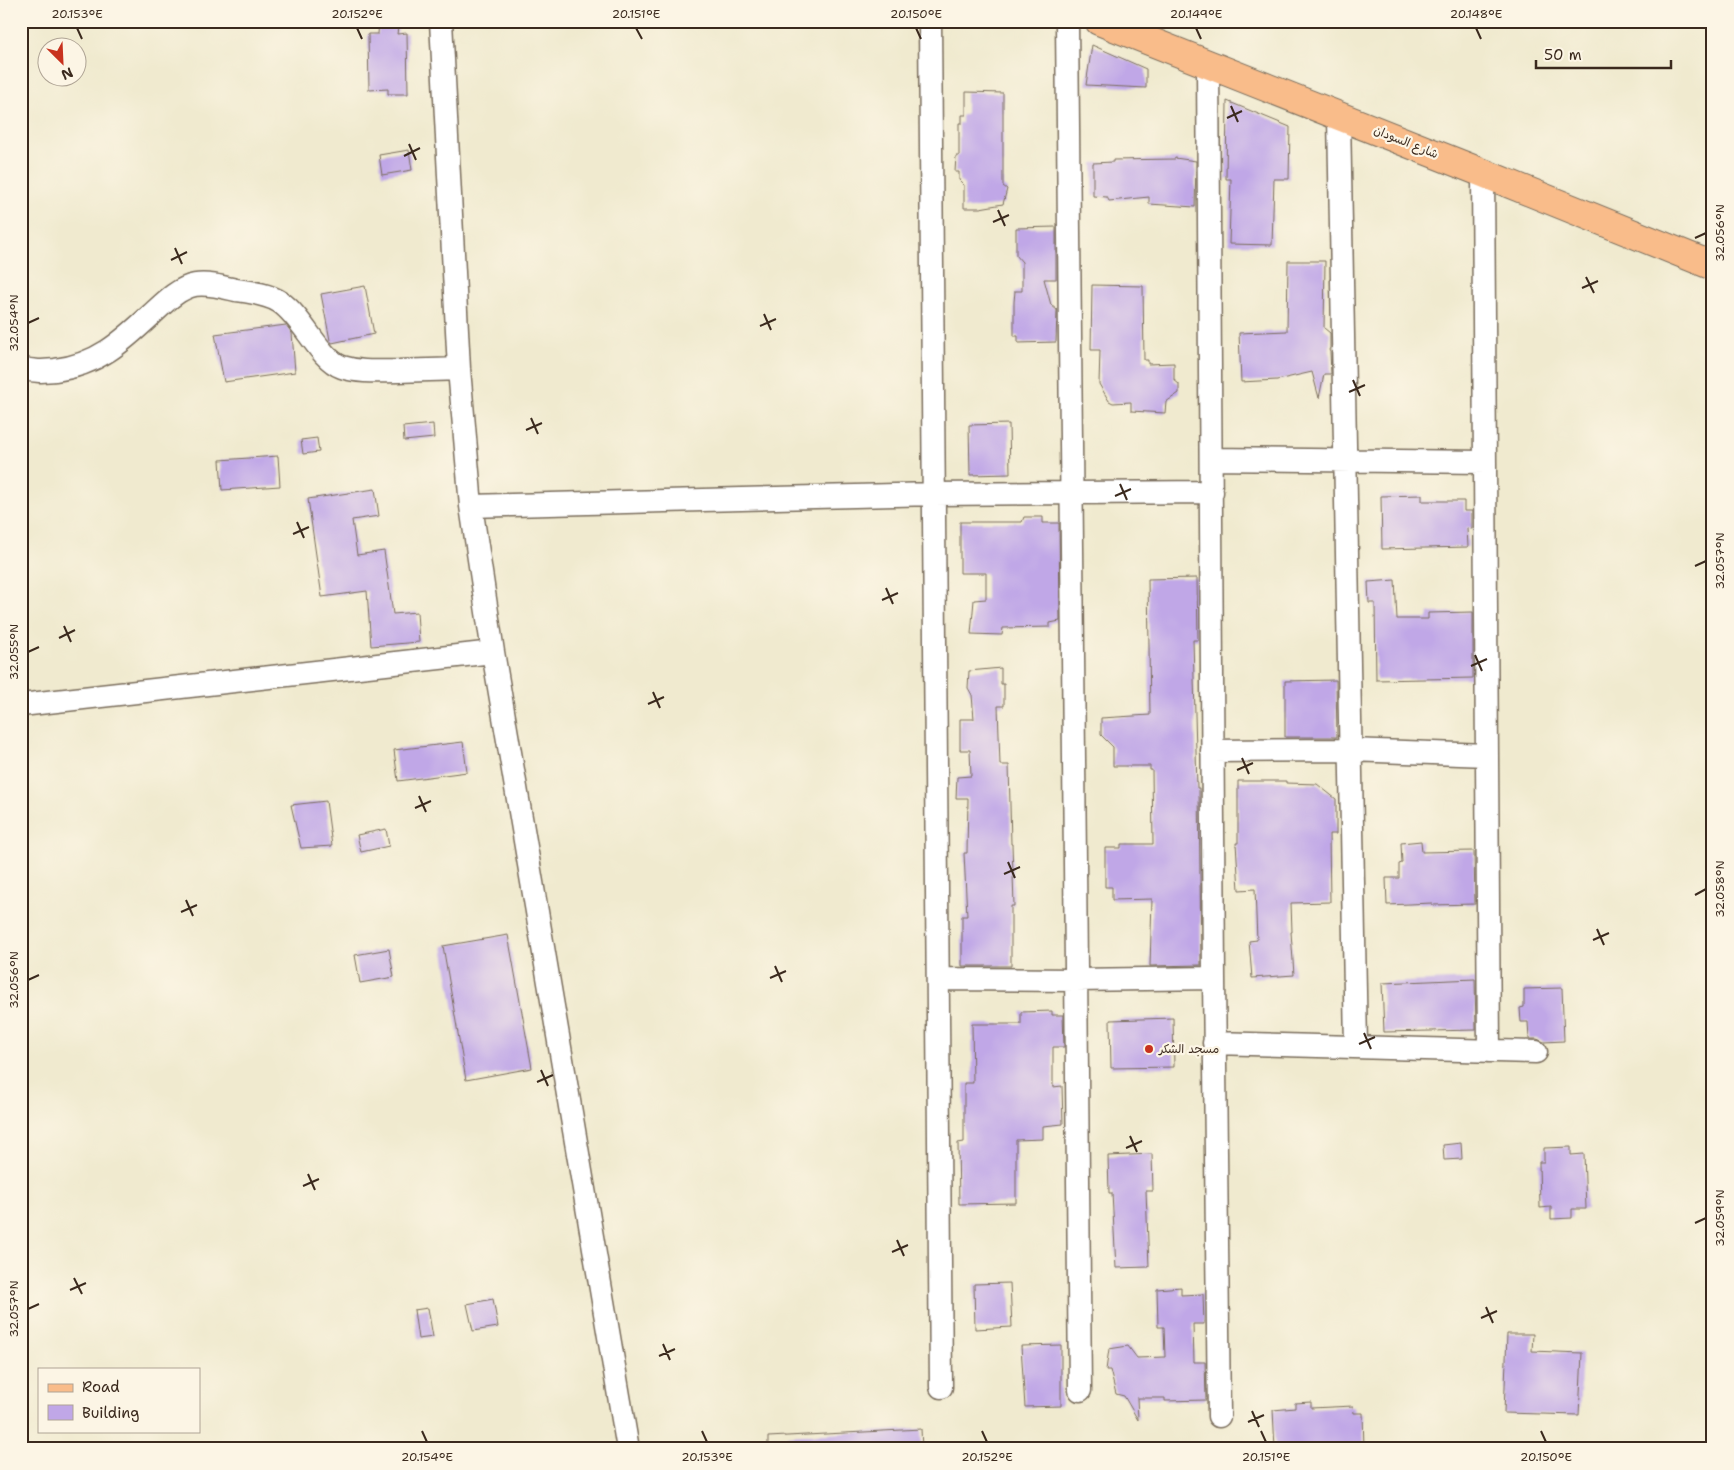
<svg xmlns="http://www.w3.org/2000/svg" width="1734" height="1470" font-family="'Shantell Sans','Playpen Sans Arabic',sans-serif">
<style>
.building{fill:#c0a7e7}
.lines{fill:none;stroke-linecap:round;stroke-linejoin:round}
.minor-casing{stroke:#7a6d5c;stroke-width:25}
.major-casing{stroke:#7a6d5c;stroke-width:30}
.minor{stroke:#fff;stroke-width:22}
.major{stroke:#f9bc8a;stroke-width:28}
.ticks{fill:none;stroke:#3b2a1e;stroke-width:2}
.poi-dot{fill:#c8321e;stroke:#fcf5e5;stroke-width:2}
.labels{text-anchor:middle;dominant-baseline:central;stroke-width:4.5;stroke-linejoin:round;paint-order:stroke}
.street-label{font-size:12px;fill:#3b2a1e;stroke:#fcf5e5}
.poi-label{font-size:12px;fill:#3b2a1e;stroke:#fcf5e5;text-anchor:start}
.neatline{fill:none;stroke:#3b2a1e;stroke-width:2}
.ticks-label{font-size:12px;text-anchor:middle;fill:#3b2a1e}
</style>
<rect width="100%" height="100%" fill="#fcf5e5"/>
<filter id="ink" filterUnits="userSpaceOnUse"><feTurbulence type="fractalNoise" baseFrequency=".02" numOctaves="2"/><feDisplacementMap in="SourceGraphic" scale="10" xChannelSelector="R" yChannelSelector="G"/><feConvolveMatrix kernelMatrix="1 2 1 2 8 2 1 2 1" color-interpolation-filters="sRGB"/></filter>
<filter id="wash" filterUnits="userSpaceOnUse"><feTurbulence type="fractalNoise" baseFrequency=".0096" numOctaves="4" result="noise"/><feDisplacementMap in="SourceGraphic" scale="20" xChannelSelector="R" yChannelSelector="G"/><feGaussianBlur stdDeviation="1.12" result="paint"/><feColorMatrix in="noise" values="0 0 0 0 0 0 0 0 0 0 0 0 0 0 0 0 0 1.4 0 .05"/><feComposite in="paint" operator="in"/></filter>
<g filter="url(#wash)">
<rect width="100%" height="100%" fill="#f0eacf"/>
<g id="blocks">
<path class="building" d="M 379,21 L 399,21 L 397,34 L 407,33 L 408,94 L 388,94 L 388,89 L 369,90 L 368,34 L 378,34 Z
M 1092,45 L 1146,69 L 1146,88 L 1086,85 Z
M 966,92 L 1003,93 L 1003,186 L 1007,189 L 1003,204 L 980,208 L 964,208 L 964,185 L 959,180 L 959,172 L 955,172 L 956,156 L 959,156 L 959,123 L 962,123 L 962,115 L 966,115 Z
M 1227,101 L 1290,127 L 1289,179 L 1274,179 L 1272,245 L 1229,244 L 1231,179 L 1226,179 Z
M 409,150 L 412,170 L 382,175 L 379,155 Z
M 1175,158 L 1196,161 L 1195,207 L 1149,204 L 1149,197 L 1109,201 L 1107,197 L 1093,196 L 1093,163 L 1113,162 L 1113,160 L 1175,159 Z
M 1056,227 L 1056,279 L 1044,279 L 1051,305 L 1057,310 L 1056,342 L 1018,343 L 1018,336 L 1014,336 L 1014,302 L 1015,291 L 1022,291 L 1022,262 L 1016,255 L 1016,228 Z
M 1288,261 L 1325,261 L 1324,328 L 1330,333 L 1330,348 L 1329,350 L 1330,352 L 1331,374 L 1324,374 L 1319,398 L 1312,372 L 1277,380 L 1241,382 L 1239,333 L 1287,331 Z
M 1092,285 L 1143,286 L 1144,360 L 1148,360 L 1148,364 L 1174,363 L 1174,380 L 1179,384 L 1179,393 L 1166,402 L 1165,413 L 1131,411 L 1131,402 L 1113,403 L 1109,401 L 1099,384 L 1100,350 L 1091,350 Z
M 365,286 L 374,334 L 332,343 L 330,340 L 321,294 Z
M 286,325 L 292,333 L 295,372 L 224,382 L 215,334 Z
M 433,424 L 434,438 L 404,441 L 403,427 Z
M 1009,424 L 1010,474 L 970,475 L 969,425 Z
M 317,438 L 319,452 L 303,454 L 301,440 Z
M 278,456 L 280,486 L 222,490 L 220,460 Z
M 375,489 L 379,516 L 352,520 L 357,555 L 384,551 L 393,614 L 417,612 L 419,642 L 371,646 L 367,591 L 322,597 L 308,499 Z
M 1422,495 L 1422,501 L 1464,501 L 1464,511 L 1472,511 L 1472,529 L 1467,528 L 1468,547 L 1382,549 L 1381,496 Z
M 1024,517 L 1043,517 L 1043,523 L 1059,523 L 1060,621 L 1050,623 L 1050,627 L 1003,628 L 1002,635 L 971,634 L 974,600 L 986,599 L 986,573 L 960,573 L 960,522 L 1022,522 Z
M 1197,578 L 1198,640 L 1193,640 L 1197,788 L 1199,788 L 1201,965 L 1150,966 L 1152,899 L 1112,900 L 1112,887 L 1105,887 L 1105,848 L 1121,848 L 1121,844 L 1153,844 L 1152,770 L 1150,770 L 1150,766 L 1113,766 L 1113,747 L 1101,735 L 1101,718 L 1150,715 L 1148,579 Z
M 1395,580 L 1397,619 L 1428,619 L 1428,613 L 1473,612 L 1473,678 L 1376,680 L 1375,603 L 1369,603 L 1368,582 Z
M 1001,668 L 1001,684 L 1004,684 L 1004,706 L 998,706 L 1000,765 L 1009,765 L 1011,844 L 1012,844 L 1014,906 L 1011,906 L 1011,966 L 962,966 L 962,916 L 967,916 L 964,853 L 967,853 L 968,798 L 956,798 L 957,777 L 971,776 L 970,750 L 960,750 L 960,719 L 974,719 L 972,695 L 968,688 L 969,671 Z
M 1336,680 L 1337,737 L 1285,737 L 1285,681 Z
M 463,742 L 467,772 L 398,781 L 394,750 Z
M 1238,781 L 1286,781 L 1286,783 L 1317,784 L 1336,799 L 1336,834 L 1329,834 L 1330,902 L 1291,903 L 1292,932 L 1291,932 L 1294,975 L 1252,978 L 1249,941 L 1257,940 L 1255,889 L 1239,890 L 1236,843 L 1238,843 Z
M 326,801 L 332,846 L 301,848 L 291,805 Z
M 386,829 L 389,846 L 361,852 L 357,835 Z
M 1421,841 L 1422,852 L 1474,851 L 1475,904 L 1432,905 L 1432,903 L 1387,905 L 1386,878 L 1399,878 L 1399,864 L 1402,863 L 1401,843 Z
M 508,935 L 532,1068 L 466,1080 L 443,946 Z
M 389,949 L 394,977 L 360,983 L 355,955 Z
M 1475,979 L 1476,1030 L 1384,1032 L 1382,983 Z
M 1562,988 L 1564,1041 L 1544,1042 L 1537,1039 L 1529,1039 L 1528,1022 L 1521,1022 L 1520,1008 L 1524,1007 L 1524,989 Z
M 1052,1011 L 1052,1015 L 1063,1015 L 1064,1047 L 1053,1047 L 1053,1087 L 1062,1086 L 1063,1124 L 1043,1126 L 1043,1139 L 1016,1140 L 1016,1203 L 959,1204 L 958,1143 L 964,1142 L 964,1083 L 973,1083 L 972,1024 L 1021,1024 L 1021,1012 Z
M 1173,1018 L 1174,1067 L 1111,1068 L 1110,1020 Z
M 1461,1143 L 1462,1159 L 1444,1160 L 1443,1145 Z
M 1571,1147 L 1571,1155 L 1584,1154 L 1586,1209 L 1572,1209 L 1572,1218 L 1551,1219 L 1551,1207 L 1540,1208 L 1539,1162 L 1544,1162 L 1544,1148 Z
M 1152,1154 L 1153,1191 L 1146,1191 L 1149,1267 L 1116,1268 L 1112,1193 L 1109,1193 L 1108,1156 Z
M 1010,1283 L 1012,1327 L 975,1329 L 974,1284 Z
M 1181,1287 L 1181,1295 L 1203,1294 L 1204,1324 L 1193,1324 L 1194,1362 L 1205,1362 L 1206,1400 L 1165,1401 L 1165,1398 L 1137,1398 L 1138,1420 L 1124,1396 L 1116,1394 L 1110,1370 L 1106,1370 L 1109,1349 L 1128,1346 L 1137,1358 L 1165,1357 L 1164,1327 L 1158,1327 L 1157,1289 Z
M 493,1299 L 498,1327 L 473,1331 L 467,1304 Z
M 428,1308 L 433,1337 L 418,1339 L 414,1310 Z
M 1507,1334 L 1533,1334 L 1532,1351 L 1582,1353 L 1579,1415 L 1504,1413 Z
M 1061,1345 L 1061,1406 L 1025,1407 L 1021,1346 Z
M 1311,1402 L 1311,1408 L 1353,1406 L 1354,1413 L 1363,1413 L 1364,1449 L 1275,1449 L 1273,1410 L 1295,1408 L 1295,1403 Z
M 921,1429 L 922,1449 L 768,1449 L 768,1437 Z"/>
</g>
</g>
<g filter="url(#ink)">
<use href="#blocks" fill-opacity="0" stroke="#7a6d5c" stroke-width="1"/>
<g class="lines">
<g class="minor-casing">
<path id="minor" d="M 441,21 L 459,369 L 471,506 L 493,652 L 628,1449
M 930,21 L 941,1387
M 1067,21 L 1080,1390
M 1208,65 L 1214,978 L 1219,1416
M 1339,116 L 1356,1047
M 1483,173 L 1489,1051
M 21,368 C 33,372 42,371 55,370 C 97,365 122,342 151,315 C 163,304 178,288 195,285 C 208,283 223,287 236,290 C 250,292 268,294 280,302 C 304,318 318,358 342,367 C 361,373 379,371 399,371 C 419,370 439,370 459,369
M 1211,459 L 1485,462
M 471,506 L 934,494 L 1212,492
M 21,705 L 493,652
M 1212,751 L 1350,750 L 1487,755
M 938,979 L 1076,980 L 1214,978
M 1214,1043 L 1536,1052"/>
</g>
<g class="major-casing">
<path id="major" d="M 1099,21 L 1483,173 L 1713,266"/>
</g>
<use href="#minor" class="minor"/>
<use href="#major" class="major"/>
</g>
</g>
<path class="ticks" d="M 77,28 L 82,39M 357,28 L 362,39M 636,28 L 642,39M 916,28 L 921,39M 1196,28 L 1201,39M 1476,28 L 1481,39M 1231,106 L 1238,122M 1227,118 L 1242,111M 409,144 L 416,160M 404,156 L 420,148M 998,210 L 1005,226M 993,222 L 1009,215M 1695,238 L 1706,233M 175,248 L 182,264M 171,260 L 187,252M 1586,277 L 1594,293M 1582,288 L 1598,281M 764,314 L 771,330M 28,323 L 39,318M 760,326 L 776,319M 1353,380 L 1360,396M 1349,392 L 1365,385M 531,418 L 538,434M 526,430 L 542,423M 1120,484 L 1127,500M 1115,496 L 1131,489M 297,522 L 304,538M 293,534 L 309,527M 1695,566 L 1706,561M 886,588 L 893,604M 882,600 L 898,593M 64,626 L 71,642M 59,638 L 75,630M 28,652 L 39,647M 1475,655 L 1482,671M 1471,666 L 1487,659M 653,692 L 660,708M 648,704 L 664,697M 1242,758 L 1249,774M 1237,770 L 1253,763M 419,796 L 426,812M 415,808 L 431,801M 1008,862 L 1015,878M 1004,874 L 1020,867M 1695,895 L 1706,889M 186,900 L 193,916M 181,912 L 197,905M 1597,929 L 1604,945M 1593,940 L 1609,933M 775,966 L 782,982M 770,978 L 786,971M 28,980 L 39,975M 1364,1033 L 1371,1049M 1359,1044 L 1375,1037M 541,1070 L 548,1086M 537,1082 L 553,1075M 1130,1136 L 1137,1152M 1126,1148 L 1142,1141M 308,1174 L 315,1190M 303,1186 L 319,1179M 1695,1223 L 1706,1218M 897,1240 L 904,1256M 892,1252 L 908,1245M 74,1278 L 82,1294M 70,1290 L 86,1283M 1486,1307 L 1493,1323M 28,1309 L 39,1304M 1481,1318 L 1497,1311M 663,1344 L 670,1360M 659,1356 L 675,1349M 1252,1411 L 1259,1427M 1248,1422 L 1264,1415M 422,1431 L 427,1442M 702,1431 L 707,1442M 982,1431 L 987,1442M 1261,1431 L 1266,1442M 1541,1431 L 1546,1442"/>
<circle class="poi-dot" cx="1149" cy="1049" r="5"/>
<g class="labels">
<g class="street-label">
<text transform="translate(1406 142) rotate(22)">شارع السودان</text>
</g>
<g class="poi-label">
<text x="1159" y="1049">مسجد الشكر</text>
</g>
</g>
<rect width="1734" height="1470" fill="none" stroke="#fcf5e5" stroke-width="55"/>
<rect x="38" y="1368" width="162" height="65" fill="#fcf5e5" stroke="#afa495"/>
<rect x="48" y="1384" width="25" height="8" fill="#f9bc8a" stroke="#afa495"/>
<text x="82" y="1392" font-size="15" fill="#3b2a1e">Road</text>
<rect x="48" y="1405" width="25" height="15" fill="#c0a7e7" stroke="#afa495"/>
<text x="82" y="1418" font-size="15" fill="#3b2a1e">Building</text>
<g transform="translate(62 62) rotate(156)"><circle r="24" fill="#fcf5e5" stroke="#afa495"/>
<path d="M0-4L9 19L0 12L-9 19Z" fill="#c8321e"/>
<text y="-8" font-size="14" font-weight="bold" text-anchor="middle" fill="#3b2a1e">N</text>
</g>
<path d="M1536 60v8h135v-8" fill="none" stroke="#3b2a1e" stroke-width="2.5"/>
<text x="1544" y="60" font-size="15" fill="#3b2a1e" stroke="#fcf5e5" stroke-width="4" paint-order="stroke">50 m</text>
<rect x="28" y="28" width="1678" height="1414" class="neatline"/>
<g class="ticks-label">
<text x="77" y="18">20.153°E</text>
<text x="357" y="18">20.152°E</text>
<text x="636" y="18">20.151°E</text>
<text x="916" y="18">20.150°E</text>
<text x="1196" y="18">20.149°E</text>
<text x="1476" y="18">20.148°E</text>
<text transform="translate(1720 233) rotate(-90)" y="4">32.056°N</text>
<text transform="translate(14 323) rotate(-90)" y="4">32.054°N</text>
<text transform="translate(1720 561) rotate(-90)" y="4">32.057°N</text>
<text transform="translate(14 652) rotate(-90)" y="4">32.055°N</text>
<text transform="translate(1720 889) rotate(-90)" y="4">32.058°N</text>
<text transform="translate(14 980) rotate(-90)" y="4">32.056°N</text>
<text transform="translate(1720 1218) rotate(-90)" y="4">32.059°N</text>
<text transform="translate(14 1309) rotate(-90)" y="4">32.057°N</text>
<text x="427" y="1461">20.154°E</text>
<text x="707" y="1461">20.153°E</text>
<text x="987" y="1461">20.152°E</text>
<text x="1266" y="1461">20.151°E</text>
<text x="1546" y="1461">20.150°E</text>
</g>
</svg>
